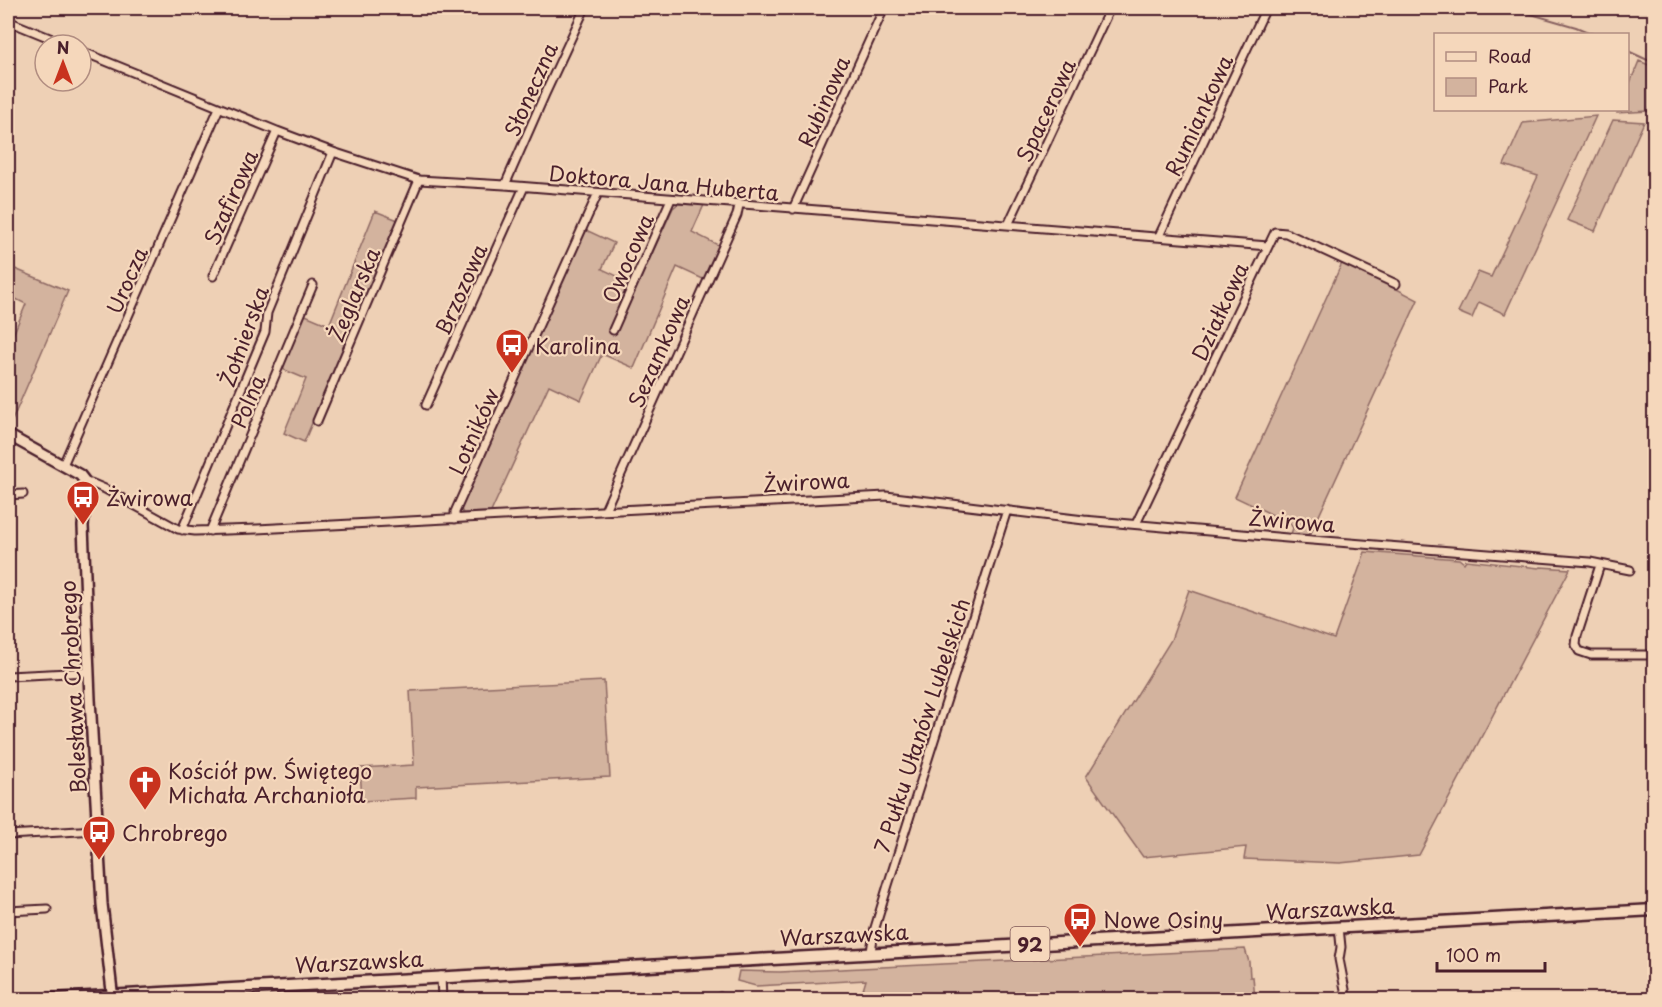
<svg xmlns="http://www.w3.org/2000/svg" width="1662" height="1007" font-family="'Playpen Sans',sans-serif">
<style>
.green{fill:#d3b39e;stroke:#8e6964;stroke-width:1.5}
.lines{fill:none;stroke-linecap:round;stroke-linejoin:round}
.stream{stroke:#87605f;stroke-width:2}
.street-casing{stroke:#4a1f2b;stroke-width:11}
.secondary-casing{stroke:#4a1f2b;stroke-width:14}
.primary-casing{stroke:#4a1f2b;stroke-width:15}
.street{stroke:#f5d7bb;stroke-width:7}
.secondary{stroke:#f5d7bb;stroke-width:9}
.primary{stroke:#f5d7bb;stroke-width:10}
.labels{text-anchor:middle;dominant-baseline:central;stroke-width:4.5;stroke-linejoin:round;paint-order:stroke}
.shield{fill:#f5d7bb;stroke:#7d5656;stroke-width:1.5}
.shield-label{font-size:20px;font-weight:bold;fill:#4a1f2b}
.street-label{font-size:21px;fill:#4a1f2b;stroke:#f5d7bb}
.poi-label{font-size:21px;fill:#4a1f2b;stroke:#f5d7bb;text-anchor:start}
</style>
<rect width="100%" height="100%" fill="#eed0b5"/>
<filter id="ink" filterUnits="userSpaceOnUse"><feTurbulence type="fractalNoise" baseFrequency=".0167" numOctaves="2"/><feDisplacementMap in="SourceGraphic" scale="12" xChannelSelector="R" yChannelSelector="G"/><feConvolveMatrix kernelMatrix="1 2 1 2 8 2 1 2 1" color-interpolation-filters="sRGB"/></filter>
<g filter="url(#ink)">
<path class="green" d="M 1639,61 L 1654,67 L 1654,99 L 1649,111 L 1617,113 L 1618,110 L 1628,110 L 1628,88 Z
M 1596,116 L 1505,314 L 1479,302 L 1472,318 L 1458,312 L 1478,272 L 1491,277 L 1538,176 L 1504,165 L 1523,123 Z
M 1613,120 L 1644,122 L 1595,231 L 1567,220 Z
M 678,204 L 704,205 L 692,232 L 720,246 L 705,280 L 677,267 L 634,368 L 602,354 L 581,400 L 549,385 L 491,512 L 463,513 L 460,508 L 586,230 L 614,243 L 602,269 L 630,282 L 608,330 L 615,334 L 673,208 Z
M 375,211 L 398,220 L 304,442 L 284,433 L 306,379 L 280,368 L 303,314 L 329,325 Z
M 1343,261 L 1418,300 L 1311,533 L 1306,536 L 1291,534 L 1293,528 L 1290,523 L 1235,497 Z
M 8,266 L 68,291 L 8,430 L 8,347 L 26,304 L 8,295 Z
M 1365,552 L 1459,559 L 1464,563 L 1466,560 L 1539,568 L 1541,567 L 1570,569 L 1419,855 L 1340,863 L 1244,859 L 1246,847 L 1143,857 L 1086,777 L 1171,640 L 1189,590 L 1334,639 Z
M 604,681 L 610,777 L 416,787 L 416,798 L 362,801 L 360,768 L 414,765 L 410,691 Z
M 1245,949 L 1249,962 L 1250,977 L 1253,977 L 1255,999 L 860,1000 L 866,980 L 756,986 L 737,981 L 739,971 L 780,972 Z"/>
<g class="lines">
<path class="stream" d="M 1510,8 L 1576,27 L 1593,34
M 1628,51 L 1654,63"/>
<g class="street-casing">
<path id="street" d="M 8,21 L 67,45
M 81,51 L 277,131 L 333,152 L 419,180 L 505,185 L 1268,246
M 505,185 L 545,94 L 585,8
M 793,209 L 884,8
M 1008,225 L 1110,8
M 1159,236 L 1266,8
M 213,276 L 277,131
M 613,330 L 671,199
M 426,405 L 524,187
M 317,421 L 419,180
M 63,465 L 219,108
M 87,484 L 91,483 L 105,489 L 178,529 L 195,531 L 257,529 L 886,496 L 1084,520 L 1287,538 L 1590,562 L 1630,570
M 8,495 L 23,494
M 605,510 L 737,215 L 739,205
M 455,519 L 455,512 L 598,193
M 1136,524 L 1275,232 L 1286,233 L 1396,284
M 182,530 L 265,332 L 267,313 L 333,152
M 210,531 L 313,285
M 1600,565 L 1577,636 L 1576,645 L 1579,651 L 1591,655 L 1654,655
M 8,676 L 89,672
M 8,835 L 97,830
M 8,911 L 47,909
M 1339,927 L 1341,947 L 1339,959 L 1347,1000
M 871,952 L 874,931 L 888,885 L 1007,510
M 441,976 L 442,1000
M 719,1000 L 720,997"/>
</g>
<g class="secondary-casing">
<path id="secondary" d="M 8,435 L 80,475 L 87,484 L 83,526 L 90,699 L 102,904 L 113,1000"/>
</g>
<g class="primary-casing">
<path id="primary" d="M 36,1000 L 1654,910"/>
</g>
<use href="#street" class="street"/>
<use href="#secondary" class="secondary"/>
<use href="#primary" class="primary"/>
</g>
</g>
<defs>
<g id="bus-pin" transform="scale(1.725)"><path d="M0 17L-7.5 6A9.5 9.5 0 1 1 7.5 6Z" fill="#c8321e" stroke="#f5d7bb"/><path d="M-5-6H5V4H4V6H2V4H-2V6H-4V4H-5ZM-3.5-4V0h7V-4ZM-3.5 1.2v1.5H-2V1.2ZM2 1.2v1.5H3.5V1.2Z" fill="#fff"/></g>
<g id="church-pin" transform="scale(1.725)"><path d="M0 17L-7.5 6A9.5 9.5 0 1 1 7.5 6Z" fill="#c8321e" stroke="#f5d7bb"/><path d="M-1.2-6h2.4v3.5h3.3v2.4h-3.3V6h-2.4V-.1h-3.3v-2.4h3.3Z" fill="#fff"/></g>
</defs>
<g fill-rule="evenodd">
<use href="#bus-pin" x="512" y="345"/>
<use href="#bus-pin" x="83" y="497"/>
<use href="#church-pin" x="145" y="782"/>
<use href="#bus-pin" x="99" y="832"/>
<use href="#bus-pin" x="1080" y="919"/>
</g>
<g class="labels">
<rect class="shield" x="1010.5" y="927" width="39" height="34" rx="4.5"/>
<g class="shield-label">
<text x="1030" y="944">92</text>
</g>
<g class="street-label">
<text transform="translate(530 89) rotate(-66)">Słoneczna</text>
<text transform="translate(823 101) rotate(-66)">Rubinowa</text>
<text transform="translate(1045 110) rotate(-65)">Spacerowa</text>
<text transform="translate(1198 115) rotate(-65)">Rumiankowa</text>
<text transform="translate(664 182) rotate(5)">Doktora Jana Huberta</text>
<text transform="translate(230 197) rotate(-66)">Szafirowa</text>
<text transform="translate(627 258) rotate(-66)">Owocowa</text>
<text transform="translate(126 280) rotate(-66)">Urocza</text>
<text transform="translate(460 289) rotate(-66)">Brzozowa</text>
<text transform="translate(353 294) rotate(-67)">Żeglarska</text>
<text transform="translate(1219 311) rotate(-65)">Działkowa</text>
<text transform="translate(243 336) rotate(-70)">Żołnierska</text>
<text transform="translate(658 351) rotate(-66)">Sezamkowa</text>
<text transform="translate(247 401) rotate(-67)">Polna</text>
<text transform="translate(473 431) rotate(-66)">Lotników</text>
<text transform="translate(806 481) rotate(-3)">Żwirowa</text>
<text transform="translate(1292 520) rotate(5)">Żwirowa</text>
<text transform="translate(72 687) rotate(-93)">Bolesława Chrobrego</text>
<text transform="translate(921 725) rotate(-72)">7 Pułku Ułanów Lubelskich</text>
<text transform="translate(1330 908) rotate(-3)">Warszawska</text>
<text transform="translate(844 934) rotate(-3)">Warszawska</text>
<text transform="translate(359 961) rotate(-3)">Warszawska</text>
</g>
<g class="poi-label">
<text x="535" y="345">Karolina</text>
<text x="106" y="497">Żwirowa</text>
<text x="168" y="770">Kościół pw. Świętego<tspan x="168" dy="24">Michała Archanioła</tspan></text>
<text x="122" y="832">Chrobrego</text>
<text x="1103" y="919">Nowe Osiny</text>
</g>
</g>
<rect width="1662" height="1007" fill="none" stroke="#f5d7bb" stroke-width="30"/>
<rect x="15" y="15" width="1632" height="977" fill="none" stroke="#4a1f2b" stroke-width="2" filter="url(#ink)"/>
<rect x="1434" y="33" width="195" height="78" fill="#f5d7bb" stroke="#b18d81" stroke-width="1.5"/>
<rect x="1446" y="52" width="30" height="9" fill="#f5d7bb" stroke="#b18d81" stroke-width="1.5"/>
<text x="1488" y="63" font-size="18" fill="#4a1f2b">Road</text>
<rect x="1446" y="78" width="30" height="18" fill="#d3b39e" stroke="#b18d81" stroke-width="1.5"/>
<text x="1488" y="93" font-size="18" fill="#4a1f2b">Park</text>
<g transform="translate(63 63)"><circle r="28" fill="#f5d7bb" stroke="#b18d81" stroke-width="1.5"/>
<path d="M0-4.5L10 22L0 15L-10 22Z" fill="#c8321e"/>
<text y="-9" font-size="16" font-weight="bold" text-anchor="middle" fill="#4a1f2b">N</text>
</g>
<path d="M1437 962v9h108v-9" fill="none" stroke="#4a1f2b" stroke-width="3"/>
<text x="1446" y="962" font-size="18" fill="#4a1f2b" stroke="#f5d7bb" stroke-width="4.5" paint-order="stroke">100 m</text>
</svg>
